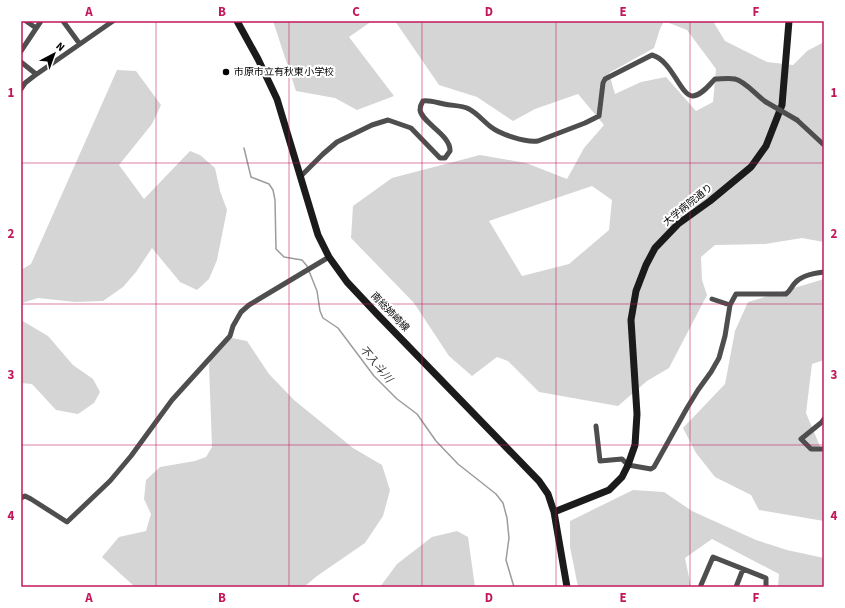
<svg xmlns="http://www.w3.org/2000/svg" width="845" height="608" font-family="'Source Sans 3','Noto Sans JP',sans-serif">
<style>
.green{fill:#d5d5d5;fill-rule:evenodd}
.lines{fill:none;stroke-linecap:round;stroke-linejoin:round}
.stream{stroke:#9c9c9c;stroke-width:1.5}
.street{stroke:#4e4e4e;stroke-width:5}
.secondary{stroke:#1b1b1b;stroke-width:7}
.street-bridge{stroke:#4e4e4e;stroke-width:5}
.grid{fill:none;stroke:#c2185b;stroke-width:1;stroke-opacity:0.55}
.poi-dot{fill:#000;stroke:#fff;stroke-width:1.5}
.labels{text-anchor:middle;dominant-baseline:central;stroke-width:4;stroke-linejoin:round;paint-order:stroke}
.poi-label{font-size:10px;fill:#000;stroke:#fff;text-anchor:start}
.street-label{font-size:10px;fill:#000;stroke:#fff}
.water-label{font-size:11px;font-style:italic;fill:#3d3d3d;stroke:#fff}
.neatline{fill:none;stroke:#c2185b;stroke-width:1.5}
.grid-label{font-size:13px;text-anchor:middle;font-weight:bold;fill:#c2185b}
</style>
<rect width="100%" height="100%" fill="#fff"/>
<path class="green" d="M 273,21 L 372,21 L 349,37 L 394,96 L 357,110 L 335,98 L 296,91 Z
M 395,21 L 716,21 L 714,23 L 725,41 L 767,62 L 793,65 L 807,51 L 824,42 L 824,242 L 802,238 L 765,244 L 715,245 L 701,257 L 702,280 L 707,295 L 669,368 L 647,381 L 618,406 L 539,392 L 508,361 L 497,357 L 472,376 L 449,356 L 414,303 L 351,238 L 353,206 L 392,178 L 480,155 L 526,163 L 567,179 L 584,148 L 604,125 L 578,94 L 535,109 L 513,121 L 477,97 L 439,85 ZM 664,21 L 687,30 L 716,69 L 713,102 L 696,111 L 666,77 L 641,82 L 615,94 L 609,73 L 654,48 L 660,29 ZM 592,186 L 612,200 L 609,230 L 569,264 L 522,276 L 489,221 Z
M 117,70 L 136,71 L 161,105 L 152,124 L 119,165 L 144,199 L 190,151 L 200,155 L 215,168 L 220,191 L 227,210 L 217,260 L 209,279 L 197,290 L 180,282 L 152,248 L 136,272 L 123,287 L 103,301 L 75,302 L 38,298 L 22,303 L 21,305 L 21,270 L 31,264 Z
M 824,279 L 824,360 L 812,364 L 806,413 L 824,456 L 824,521 L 759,510 L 751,495 L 715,477 L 696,453 L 683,428 L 725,384 L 735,331 L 748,302 Z
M 21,320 L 48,336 L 73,365 L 93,379 L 100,392 L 94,403 L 78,414 L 56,410 L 32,384 L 21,383 Z
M 232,338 L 247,341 L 269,374 L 294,400 L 353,448 L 382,465 L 390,490 L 383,516 L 365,543 L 317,576 L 304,587 L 135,587 L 102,557 L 119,537 L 146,531 L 151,514 L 144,499 L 146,480 L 160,467 L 195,461 L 206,457 L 212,447 L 209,365 L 215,348 Z
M 633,490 L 664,492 L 692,511 L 756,540 L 787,550 L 824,558 L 824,587 L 778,587 L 779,574 L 712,539 L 685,558 L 691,587 L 578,587 L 570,547 L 570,521 Z
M 457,531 L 468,537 L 475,587 L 380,587 L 397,564 L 432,537 Z"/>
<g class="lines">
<path class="stream" d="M 244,148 L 251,177 L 269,184 L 273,190 L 275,200 L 276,249 L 284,257 L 302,260 L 307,266 L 317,291 L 320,311 L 323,318 L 338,328 L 374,376 L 397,399 L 417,414 L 436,441 L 458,464 L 496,494 L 503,503 L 507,518 L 509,538 L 506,560 L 514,587"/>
<path class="street" d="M 26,21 L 36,28
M 63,21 L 79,43
M 21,51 L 41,21
M 21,62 L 36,74
M 21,89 L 25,83 L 34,76 L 113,21
M 797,120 L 824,145
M 301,176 L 323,154 L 337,142 L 372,125 L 388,120 L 411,128 L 440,158 L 445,158 L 450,151 C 451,135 422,123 420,110 C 420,107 421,104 423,101 C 430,100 438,103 444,104 C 453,106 461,105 469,109 C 477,113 483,121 491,127 C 500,134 526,143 538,141 L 585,123 L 599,116 L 603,83 L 605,79 L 652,55 C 672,60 681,97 693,96 C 702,95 710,84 715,79 C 721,79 729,78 735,79 C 745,81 757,96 766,102
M 712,299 L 730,305
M 824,419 L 822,422 L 801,439 L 811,449 L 824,449
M 596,426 L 600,461 L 622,459 L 628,465 L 651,469 L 654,467 L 687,408 L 698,390 L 711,372 L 719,358 L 725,336 L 730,305 L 736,294 L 786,294 C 790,291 791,288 794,284 C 801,275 814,273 824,272
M 21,498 L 25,496 L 31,499 L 67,522 L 110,481 L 131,456 L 172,400 L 230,336 L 233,326 L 241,312 L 249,305 L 329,257
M 701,587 L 701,585 L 713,557 L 766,578 L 766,587
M 736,587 L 743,569"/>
<path class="secondary" d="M 237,21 L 258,59 L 277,99 L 318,235 L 329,257 L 347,282 L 377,314 L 539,481 L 548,494 L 554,512 L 567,587
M 554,512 L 609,490 L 622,477 L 628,465 L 635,445 L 637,414 L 631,320 L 636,291 L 646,265 L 655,248 L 678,224 L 710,201 L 751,167 L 766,146 L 782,105 L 789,21"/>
<path class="street-bridge" d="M 766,102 L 797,120"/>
</g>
<path class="grid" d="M 156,21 L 156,587M 289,21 L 289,587M 422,21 L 422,587M 556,21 L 556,587M 690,21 L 690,587M 21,163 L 824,163M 21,304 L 824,304M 21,445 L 824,445"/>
<circle class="poi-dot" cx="226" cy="72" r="4"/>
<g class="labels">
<g class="poi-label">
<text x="234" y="72">市原市立有秋東小学校</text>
</g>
<g class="street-label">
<text transform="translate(688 205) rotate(-39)">大学病院通り</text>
<text transform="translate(390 312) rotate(46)">南総姉崎線</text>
</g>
<g class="water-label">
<text transform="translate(376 364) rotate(50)">不入斗川</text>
</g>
</g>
<rect width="845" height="608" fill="none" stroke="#ffffff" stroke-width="44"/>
<g transform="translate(54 54) rotate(41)" stroke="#ffffff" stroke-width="3" paint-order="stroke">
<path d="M0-3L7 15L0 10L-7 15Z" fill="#000000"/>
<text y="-6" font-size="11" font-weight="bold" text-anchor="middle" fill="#000000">N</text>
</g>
<rect x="22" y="22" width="801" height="564" class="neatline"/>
<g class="grid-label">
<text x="89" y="16">A</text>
<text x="222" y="16">B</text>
<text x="356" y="16">C</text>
<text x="489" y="16">D</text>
<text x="623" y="16">E</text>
<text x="756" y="16">F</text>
<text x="11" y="97">1</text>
<text x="834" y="97">1</text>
<text x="11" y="238">2</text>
<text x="834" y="238">2</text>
<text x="11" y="379">3</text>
<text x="834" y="379">3</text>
<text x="11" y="520">4</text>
<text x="834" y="520">4</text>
<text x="89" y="602">A</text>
<text x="222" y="602">B</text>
<text x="356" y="602">C</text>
<text x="489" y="602">D</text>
<text x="623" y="602">E</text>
<text x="756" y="602">F</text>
</g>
</svg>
